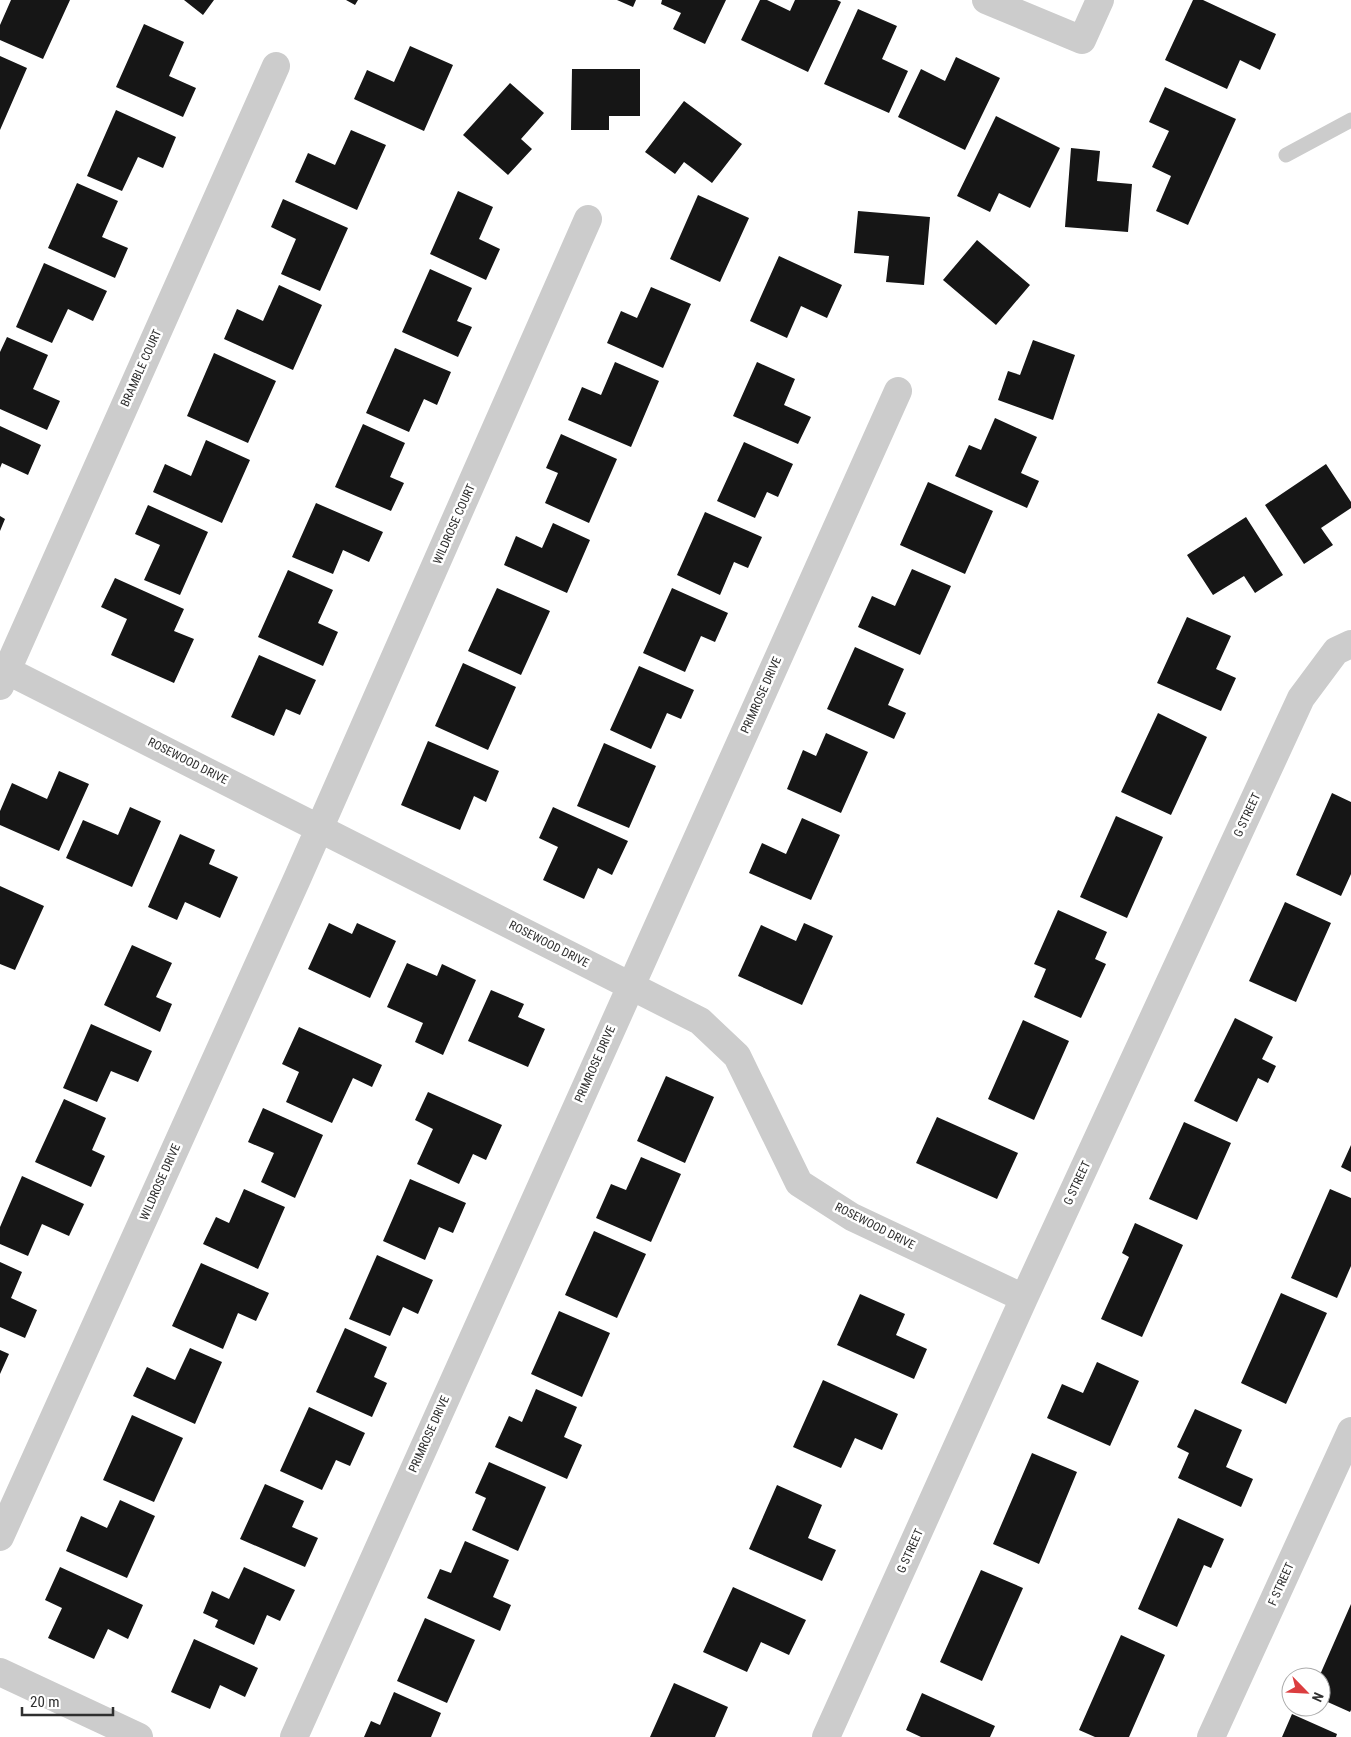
<svg xmlns="http://www.w3.org/2000/svg" width="1351" height="1737" font-family="'Roboto Condensed',sans-serif">
<style>
.building{fill:#161616}
.lines{fill:none;stroke-linecap:round;stroke-linejoin:round}
.lane{stroke:#ccc;stroke-width:15}
.street{stroke:#ccc;stroke-width:28}
.labels{text-anchor:middle;dominant-baseline:central;stroke-width:5;stroke-linejoin:round;paint-order:stroke}
.street-label{font-size:12px;fill:#2f2f2f;stroke:#fff}
</style>
<rect width="100%" height="100%" fill="#fff"/>
<path class="building" d="M 11,0 L 70,0 L 43,59 L 0,40 L 0,25 Z
M 184,0 L 214,0 L 203,15 Z
M 346,0 L 358,0 L 355,5 Z
M 617,0 L 636,0 L 633,7 Z
M 662,0 L 726,0 L 705,44 L 673,29 L 681,13 L 661,4 Z
M 760,0 L 767,0 L 790,11 L 795,0 L 837,0 L 841,2 L 808,72 L 741,40 Z
M 1193,0 L 1203,0 L 1276,34 L 1260,70 L 1240,60 L 1227,89 L 1165,60 Z
M 858,9 L 897,26 L 882,59 L 908,71 L 889,113 L 824,84 Z
M 144,24 L 184,42 L 169,76 L 196,88 L 183,117 L 116,87 Z
M 410,46 L 453,65 L 424,131 L 354,99 L 367,70 L 394,82 Z
M 0,56 L 27,68 L 0,130 Z
M 956,57 L 1000,78 L 965,150 L 898,117 L 921,69 L 945,81 Z
M 572,69 L 640,69 L 640,116 L 609,116 L 609,130 L 571,130 Z
M 510,83 L 544,113 L 521,139 L 532,149 L 508,175 L 463,135 Z
M 1165,87 L 1236,119 L 1188,225 L 1156,211 L 1171,176 L 1152,167 L 1169,131 L 1149,122 Z
M 684,101 L 742,144 L 712,183 L 684,162 L 675,174 L 645,152 Z
M 116,110 L 176,137 L 163,168 L 138,157 L 122,191 L 87,176 Z
M 996,116 L 1060,148 L 1030,208 L 999,193 L 990,212 L 957,196 Z
M 351,130 L 386,145 L 357,210 L 295,182 L 308,153 L 335,165 Z
M 1071,148 L 1100,151 L 1097,181 L 1132,184 L 1128,232 L 1065,227 Z
M 77,183 L 118,201 L 102,237 L 128,248 L 115,278 L 48,248 Z
M 458,191 L 493,207 L 479,239 L 500,249 L 486,280 L 430,254 Z
M 698,195 L 749,218 L 720,282 L 670,259 Z
M 283,199 L 348,228 L 320,291 L 281,274 L 296,239 L 271,227 Z
M 858,211 L 930,217 L 924,285 L 886,282 L 889,256 L 854,253 Z
M 977,240 L 1030,285 L 996,325 L 943,280 Z
M 779,256 L 842,285 L 827,318 L 801,306 L 787,338 L 750,321 Z
M 44,263 L 107,291 L 93,321 L 68,309 L 52,343 L 16,327 Z
M 430,269 L 472,288 L 457,321 L 472,327 L 458,357 L 402,332 Z
M 279,285 L 322,305 L 293,370 L 224,339 L 237,309 L 263,321 Z
M 651,287 L 691,304 L 663,368 L 607,343 L 621,311 L 637,318 Z
M 7,337 L 48,355 L 33,389 L 60,401 L 47,430 L 0,409 L 0,352 Z
M 1033,340 L 1075,355 L 1053,420 L 998,400 L 1008,371 L 1020,375 Z
M 395,348 L 451,372 L 437,405 L 424,399 L 409,432 L 366,413 Z
M 214,353 L 276,381 L 248,443 L 187,416 Z
M 615,362 L 659,381 L 631,447 L 568,420 L 582,387 L 601,395 Z
M 757,362 L 795,379 L 784,405 L 811,417 L 798,444 L 733,416 Z
M 995,418 L 1037,437 L 1021,473 L 1039,481 L 1027,508 L 955,476 L 969,445 L 981,450 Z
M 363,424 L 405,443 L 390,477 L 404,483 L 391,511 L 335,487 Z
M 0,426 L 41,445 L 28,475 L 2,463 L 0,468 Z
M 561,434 L 617,459 L 589,523 L 545,503 L 558,473 L 546,468 Z
M 206,440 L 250,460 L 222,523 L 153,492 L 165,464 L 191,476 Z
M 744,442 L 793,464 L 778,497 L 767,492 L 755,518 L 717,501 Z
M 1326,464 L 1351,502 L 1351,508 L 1321,528 L 1333,545 L 1304,564 L 1265,505 Z
M 928,482 L 993,511 L 965,574 L 900,545 Z
M 316,503 L 383,532 L 369,562 L 343,550 L 333,574 L 292,557 Z
M 148,505 L 208,532 L 180,595 L 144,580 L 160,545 L 135,534 Z
M 705,512 L 762,537 L 748,568 L 734,562 L 720,595 L 677,575 Z
M 0,516 L 5,519 L 0,531 Z
M 1246,517 L 1283,575 L 1255,593 L 1244,576 L 1213,595 L 1187,555 Z
M 553,523 L 590,540 L 567,593 L 504,565 L 516,536 L 542,548 Z
M 912,569 L 951,586 L 920,655 L 858,627 L 872,596 L 895,606 Z
M 288,570 L 333,590 L 318,623 L 338,632 L 323,666 L 258,637 Z
M 115,578 L 184,609 L 174,631 L 194,639 L 174,683 L 111,655 L 127,619 L 101,607 Z
M 497,588 L 550,611 L 521,675 L 468,651 Z
M 672,588 L 728,613 L 715,642 L 701,636 L 685,672 L 643,653 Z
M 1187,617 L 1231,636 L 1216,669 L 1236,678 L 1221,711 L 1157,683 Z
M 855,647 L 904,669 L 888,705 L 906,713 L 894,739 L 827,709 Z
M 259,655 L 316,680 L 300,715 L 286,709 L 274,736 L 231,717 Z
M 463,663 L 516,687 L 488,750 L 435,726 Z
M 639,666 L 694,690 L 681,719 L 667,713 L 651,749 L 610,730 Z
M 1158,713 L 1207,737 L 1171,815 L 1121,792 Z
M 826,733 L 868,752 L 841,813 L 787,789 L 803,750 L 816,756 Z
M 428,741 L 499,771 L 486,802 L 474,796 L 460,830 L 401,805 Z
M 604,743 L 656,766 L 629,828 L 577,806 Z
M 59,771 L 89,784 L 59,851 L 0,825 L 0,811 L 12,783 L 47,799 Z
M 1332,793 L 1351,802 L 1351,874 L 1341,896 L 1296,875 Z
M 130,807 L 161,821 L 132,887 L 66,858 L 83,820 L 118,835 Z
M 553,807 L 628,841 L 612,875 L 598,868 L 584,899 L 543,880 L 558,847 L 539,838 Z
M 1116,816 L 1163,837 L 1127,918 L 1080,897 Z
M 802,818 L 840,835 L 811,900 L 749,873 L 762,843 L 786,854 Z
M 180,834 L 215,850 L 209,864 L 238,877 L 220,918 L 185,902 L 177,920 L 148,907 Z
M 0,886 L 44,906 L 15,970 L 0,964 Z
M 1285,902 L 1331,923 L 1296,1002 L 1249,981 Z
M 1058,910 L 1107,932 L 1095,959 L 1106,964 L 1081,1018 L 1034,997 L 1046,969 L 1034,964 Z
M 329,923 L 352,934 L 357,923 L 396,941 L 370,998 L 308,969 Z
M 804,923 L 833,936 L 802,1005 L 738,976 L 761,925 L 796,941 Z
M 132,945 L 172,963 L 156,997 L 172,1004 L 160,1032 L 104,1005 Z
M 407,963 L 437,976 L 442,964 L 476,980 L 443,1055 L 415,1042 L 423,1023 L 387,1007 Z
M 491,990 L 524,1004 L 518,1017 L 545,1029 L 528,1067 L 468,1041 Z
M 1235,1018 L 1273,1037 L 1262,1059 L 1276,1066 L 1268,1083 L 1258,1078 L 1237,1122 L 1194,1101 Z
M 1023,1020 L 1069,1041 L 1034,1120 L 988,1099 Z
M 91,1024 L 152,1051 L 138,1082 L 111,1071 L 97,1102 L 63,1088 Z
M 299,1027 L 382,1065 L 372,1087 L 353,1078 L 332,1123 L 286,1102 L 299,1072 L 282,1064 Z
M 666,1076 L 714,1097 L 685,1163 L 637,1141 Z
M 428,1092 L 502,1125 L 486,1160 L 473,1154 L 459,1184 L 417,1164 L 433,1129 L 415,1120 Z
M 64,1099 L 106,1118 L 92,1150 L 105,1156 L 91,1187 L 35,1162 Z
M 263,1108 L 323,1135 L 295,1198 L 261,1182 L 274,1153 L 248,1142 Z
M 937,1117 L 1018,1153 L 997,1199 L 916,1163 Z
M 1184,1122 L 1231,1143 L 1197,1220 L 1149,1199 Z
M 1351,1145 L 1351,1172 L 1341,1167 Z
M 641,1157 L 681,1174 L 651,1242 L 596,1218 L 611,1184 L 626,1190 Z
M 22,1176 L 84,1204 L 69,1236 L 42,1224 L 28,1256 L 0,1244 L 0,1227 Z
M 410,1179 L 466,1203 L 453,1233 L 439,1227 L 425,1260 L 383,1241 Z
M 244,1189 L 285,1207 L 258,1269 L 203,1244 L 216,1217 L 229,1223 Z
M 1330,1189 L 1351,1198 L 1351,1266 L 1337,1298 L 1291,1278 Z
M 1135,1223 L 1183,1245 L 1142,1337 L 1101,1319 L 1129,1257 L 1122,1253 Z
M 594,1231 L 646,1254 L 617,1318 L 565,1295 Z
M 377,1255 L 433,1280 L 418,1314 L 403,1307 L 390,1336 L 349,1319 Z
M 0,1262 L 22,1272 L 11,1298 L 37,1310 L 25,1338 L 0,1327 Z
M 201,1263 L 269,1293 L 256,1321 L 238,1313 L 223,1349 L 172,1326 Z
M 1281,1293 L 1327,1313 L 1286,1404 L 1241,1383 Z
M 860,1294 L 905,1314 L 896,1335 L 927,1349 L 914,1379 L 837,1345 Z
M 559,1311 L 610,1333 L 582,1397 L 531,1374 Z
M 345,1328 L 387,1347 L 374,1377 L 387,1383 L 372,1417 L 316,1392 Z
M 190,1348 L 222,1362 L 195,1424 L 133,1396 L 147,1367 L 175,1380 Z
M 0,1350 L 9,1354 L 0,1374 Z
M 1097,1362 L 1139,1381 L 1110,1446 L 1047,1418 L 1062,1384 L 1083,1393 Z
M 823,1380 L 898,1414 L 882,1450 L 855,1438 L 841,1468 L 793,1447 Z
M 536,1389 L 577,1407 L 564,1437 L 582,1445 L 567,1479 L 495,1447 L 509,1416 L 522,1422 Z
M 309,1407 L 365,1433 L 350,1466 L 336,1460 L 322,1490 L 280,1471 Z
M 1195,1409 L 1242,1430 L 1226,1467 L 1253,1479 L 1241,1507 L 1178,1478 L 1189,1453 L 1177,1447 Z
M 132,1415 L 183,1438 L 154,1502 L 103,1480 Z
M 1032,1453 L 1077,1472 L 1039,1564 L 993,1544 Z
M 489,1462 L 546,1487 L 518,1551 L 472,1530 L 486,1498 L 475,1493 Z
M 265,1484 L 304,1501 L 292,1527 L 318,1538 L 305,1567 L 240,1539 Z
M 777,1485 L 822,1505 L 808,1538 L 836,1550 L 822,1581 L 749,1549 Z
M 120,1500 L 155,1516 L 127,1578 L 66,1551 L 81,1516 L 107,1528 Z
M 1178,1518 L 1224,1539 L 1211,1568 L 1204,1565 L 1177,1627 L 1138,1609 Z
M 465,1541 L 509,1560 L 493,1597 L 511,1605 L 500,1631 L 427,1598 L 440,1569 L 451,1573 Z
M 60,1567 L 143,1605 L 128,1639 L 108,1629 L 94,1659 L 48,1638 L 62,1608 L 45,1600 Z
M 244,1567 L 295,1590 L 280,1621 L 267,1615 L 254,1645 L 215,1627 L 218,1620 L 203,1613 L 212,1591 L 229,1599 Z
M 981,1570 L 1023,1588 L 982,1681 L 940,1662 Z
M 733,1587 L 806,1620 L 789,1655 L 761,1642 L 747,1672 L 703,1652 Z
M 1351,1604 L 1351,1710 L 1350,1712 L 1321,1699 L 1321,1677 L 1319,1677 Z
M 425,1618 L 475,1640 L 447,1703 L 397,1681 Z
M 1121,1635 L 1165,1655 L 1129,1737 L 1095,1737 L 1079,1730 Z
M 194,1639 L 258,1668 L 245,1697 L 220,1685 L 210,1709 L 171,1692 Z
M 674,1683 L 728,1707 L 715,1737 L 650,1737 Z
M 394,1692 L 441,1713 L 431,1737 L 364,1737 L 371,1721 L 380,1725 Z
M 922,1693 L 995,1726 L 990,1737 L 921,1737 L 906,1730 Z
M 1292,1714 L 1337,1734 L 1336,1737 L 1282,1737 Z"/>
<g class="lines">
<path class="lane" d="M 1286,155 L 1351,120"/>
<path class="street" d="M 986,0 L 1082,40 L 1100,0
M 0,667 L 700,1021 L 737,1056 L 799,1183 L 852,1217 L 1024,1298
M 0,686 L 276,66
M 0,1537 L 297,879 L 588,219
M 0,1672 L 139,1737
M 294,1737 L 898,391
M 826,1737 L 1024,1298 L 1301,698 L 1336,651 L 1351,644
M 1211,1737 L 1351,1431"/>
</g>
<g class="labels">
<g class="street-label">
<text transform="translate(141 368) rotate(-66)">BRAMBLE COURT</text>
<text transform="translate(454 524) rotate(-66)">WILDROSE COURT</text>
<text transform="translate(761 695) rotate(-66)">PRIMROSE DRIVE</text>
<text transform="translate(188 761) rotate(27)">ROSEWOOD DRIVE</text>
<text transform="translate(1247 815) rotate(-65)">G STREET</text>
<text transform="translate(549 944) rotate(27)">ROSEWOOD DRIVE</text>
<text transform="translate(595 1064) rotate(-66)">PRIMROSE DRIVE</text>
<text transform="translate(160 1182) rotate(-66)">WILDROSE DRIVE</text>
<text transform="translate(1077 1183) rotate(-65)">G STREET</text>
<text transform="translate(875 1226) rotate(27)">ROSEWOOD DRIVE</text>
<text transform="translate(429 1434) rotate(-66)">PRIMROSE DRIVE</text>
<text transform="translate(910 1551) rotate(-66)">G STREET</text>
<text transform="translate(1281 1584) rotate(-66)">F STREET</text>
</g>
</g>
<g transform="translate(1306 1692) rotate(114)"><circle r="24" fill="#ffffff" stroke="#acacac"/>
<path d="M0-4L9 19L0 12L-9 19Z" fill="#db3d3f"/>
<text y="-8" font-size="14" font-weight="bold" text-anchor="middle" fill="#2f2f2f">N</text>
</g>
<path d="M22 1707v8h91v-8" fill="none" stroke="#2f2f2f" stroke-width="2.5"/>
<text x="30" y="1707" font-size="15" fill="#2f2f2f" stroke="#ffffff" stroke-width="4" paint-order="stroke">20 m</text>
</svg>
